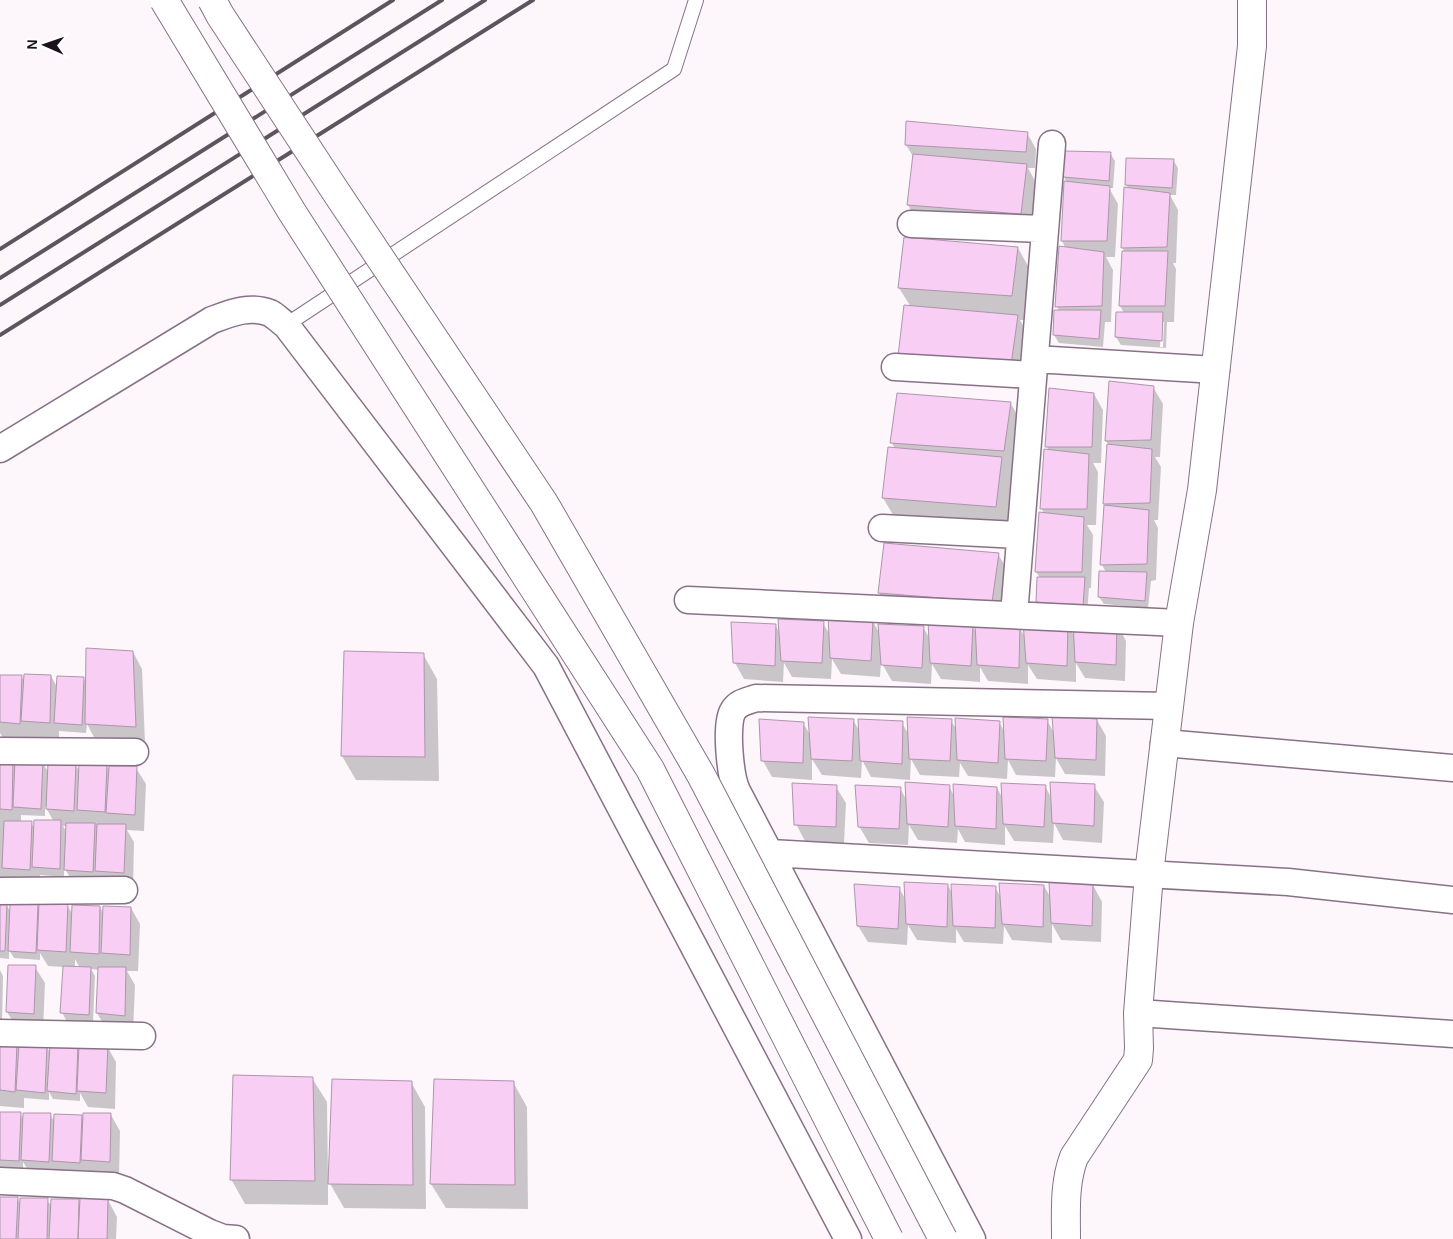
<svg xmlns="http://www.w3.org/2000/svg" width="1453" height="1239" font-family="Arial,sans-serif">
<style>
.shadow{fill:#0003;fill-rule:evenodd}
.building{fill:#f8cef4;stroke:#ae95ab}
.lines{fill:none;stroke-linecap:round;stroke-linejoin:round}
.service-casing{stroke:#887186;stroke-width:16}
.minor-casing{stroke:#887186;stroke-width:29}
.tertiary-casing{stroke:#887186;stroke-width:30}
.service{stroke:#fff;stroke-width:14}
.minor{stroke:#fff;stroke-width:26}
.tertiary{stroke:#fff;stroke-width:28}
.rail{stroke:#5d555d;stroke-width:4}
.tertiary-bridge-casing{stroke:#887186;stroke-width:30;stroke-linecap:butt}
.tertiary-bridge{stroke:#fff;stroke-width:28}
</style>
<rect width="100%" height="100%" fill="#fdf7fc"/>
<path class="shadow" d="M 1027,133 L 1036,149 L 1035,168 L 1028,168 L 1040,190 L 1034,238 L 922,230 L 908,205 L 914,158 L 906,145 Z
M 1110,153 L 1115,161 L 1113,188 L 1109,188 L 1118,204 L 1115,257 L 1106,257 L 1113,270 L 1111,322 L 1105,322 L 1103,347 L 1059,343 L 1054,335 L 1055,311 L 1059,311 L 1057,306 L 1066,249 L 1062,241 L 1067,183 L 1064,177 Z
M 1173,160 L 1178,168 L 1176,195 L 1170,195 L 1178,210 L 1176,263 L 1173,263 L 1176,269 L 1174,322 L 1167,322 L 1166,348 L 1121,345 L 1116,337 L 1124,313 L 1120,306 L 1125,252 L 1122,247 L 1129,189 L 1126,184 ZM 1161,322 L 1164,322 L 1163,347 L 1160,347 Z
M 1018,248 L 1032,273 L 1026,320 L 1020,320 L 1032,341 L 1025,389 L 913,380 L 911,307 L 899,288 Z
M 1153,387 L 1163,404 L 1160,457 L 1155,457 L 1161,467 L 1158,520 L 1154,520 L 1158,528 L 1156,580 L 1151,581 L 1148,608 L 1104,604 L 1099,597 L 1106,572 L 1102,565 L 1108,444 L 1106,441 Z
M 1050,389 L 1094,394 L 1103,410 L 1101,463 L 1093,463 L 1098,472 L 1096,525 L 1087,525 L 1093,535 L 1091,588 L 1089,588 L 1087,613 L 1042,610 L 1038,602 L 1040,578 L 1036,572 L 1044,514 L 1042,509 L 1049,451 L 1047,447 Z
M 1011,404 L 1025,428 L 1018,475 L 1011,475 L 1016,483 L 1010,531 L 898,523 L 883,498 L 890,449 L 895,449 L 892,443 Z
M 885,544 L 998,554 L 1012,578 L 1019,627 L 1025,637 L 1068,625 L 1075,637 L 1117,624 L 1126,641 L 1125,681 L 1085,678 L 1076,663 L 1076,682 L 1037,679 L 1028,665 L 1028,684 L 988,681 L 980,667 L 980,682 L 941,679 L 932,664 L 931,684 L 892,681 L 881,662 L 880,677 L 841,674 L 832,659 L 831,679 L 792,677 L 784,663 L 783,682 L 744,679 L 735,663 L 775,625 L 781,635 L 823,623 L 830,635 L 872,620 L 880,634 L 923,627 L 930,639 L 929,620 L 893,618 L 879,593 ZM 971,623 L 976,624 L 977,634 Z
M 133,652 L 142,669 L 145,743 L 96,741 L 87,724 L 86,733 L 59,731 L 59,739 L 29,737 L 29,740 L 3,738 L 0,733 L 0,676 L 21,676 L 25,682 L 51,676 L 57,687 L 83,678 L 87,684 Z
M 423,654 L 437,679 L 439,781 L 356,780 L 342,756 Z
M 853,720 L 860,732 L 902,723 L 909,735 L 951,721 L 957,730 L 999,722 L 1005,733 L 1047,720 L 1054,733 L 1097,720 L 1106,736 L 1105,776 L 1065,774 L 1056,758 L 1055,777 L 1016,775 L 1008,760 L 1007,779 L 968,776 L 960,763 L 959,777 L 920,775 L 911,759 L 910,780 L 871,777 L 862,760 L 861,778 L 822,775 L 812,759 L 812,780 L 772,777 L 763,761 L 803,723 L 811,736 Z
M 0,762 L 13,762 L 16,768 L 42,762 L 49,773 L 75,764 L 80,772 L 106,765 L 110,771 L 136,768 L 146,784 L 144,831 L 127,830 L 134,842 L 133,889 L 75,886 L 64,867 L 64,877 L 40,875 L 39,886 L 12,884 L 8,877 L 8,885 L 0,884 ZM 45,806 L 54,822 L 35,829 L 31,823 L 21,823 L 21,815 L 45,816 ZM 63,826 L 68,826 L 67,833 Z
M 949,786 L 954,796 L 997,788 L 1003,799 L 1045,786 L 1052,799 L 1094,786 L 1104,802 L 1102,843 L 1063,840 L 1054,823 L 1053,843 L 1014,841 L 1005,826 L 1005,845 L 965,842 L 958,829 L 957,843 L 918,840 L 909,825 L 908,845 L 869,843 L 859,826 L 900,788 L 907,801 Z
M 836,787 L 846,803 L 844,843 L 805,841 L 796,824 Z
M 1093,885 L 1102,902 L 1101,942 L 1061,940 L 1052,924 L 1052,943 L 1012,940 L 1004,926 L 1003,944 L 964,942 L 956,929 L 956,943 L 917,940 L 908,925 L 907,945 L 868,942 L 858,926 L 899,888 L 906,900 L 948,886 L 953,894 L 995,887 L 1001,898 L 1044,886 L 1051,898 Z
M 0,904 L 6,904 L 11,913 L 37,905 L 40,911 L 67,905 L 73,915 L 100,907 L 104,915 L 131,908 L 140,924 L 138,971 L 127,971 L 135,985 L 133,1032 L 107,1030 L 97,1013 L 99,970 L 91,969 L 95,976 L 93,1023 L 66,1020 L 62,1012 L 64,967 L 48,966 L 40,953 L 40,960 L 14,958 L 9,950 L 9,959 L 0,958 ZM 75,959 L 80,968 L 75,968 Z
M 35,967 L 45,983 L 43,1030 L 17,1028 L 7,1012 Z
M 0,970 L 3,976 L 2,1022 L 0,1022 Z
M 0,1044 L 16,1045 L 20,1051 L 46,1046 L 51,1054 L 77,1047 L 80,1052 L 107,1046 L 116,1062 L 115,1109 L 88,1107 L 80,1093 L 80,1101 L 53,1099 L 49,1092 L 49,1100 L 24,1098 L 24,1108 L 0,1106 Z
M 312,1078 L 327,1102 L 328,1177 L 330,1177 L 411,1082 L 425,1107 L 426,1209 L 344,1208 L 328,1180 L 328,1205 L 245,1204 L 231,1179 Z
M 513,1082 L 527,1107 L 528,1209 L 446,1208 L 431,1184 Z
M 0,1113 L 20,1114 L 24,1120 L 50,1115 L 55,1122 L 81,1116 L 84,1121 L 111,1115 L 120,1131 L 119,1178 L 63,1177 L 59,1170 L 58,1178 L 32,1176 L 23,1162 L 23,1168 L 0,1167 Z
M 0,1198 L 17,1198 L 21,1205 L 47,1200 L 52,1207 L 78,1201 L 81,1206 L 108,1200 L 117,1217 L 116,1239 L 0,1239 Z"/>
<path class="building" d="M 906,121 L 1028,132 L 1026,152 L 905,145 Z
M 1064,151 L 1111,152 L 1109,181 L 1063,177 Z
M 913,154 L 1027,164 L 1021,214 L 907,205 Z
M 1126,158 L 1174,159 L 1172,188 L 1125,185 Z
M 1064,181 L 1110,186 L 1107,241 L 1061,241 Z
M 1124,187 L 1170,193 L 1167,247 L 1121,248 Z
M 904,237 L 1018,247 L 1012,296 L 898,288 Z
M 1059,246 L 1104,252 L 1102,306 L 1055,307 Z
M 1122,251 L 1168,251 L 1165,306 L 1119,306 Z
M 904,305 L 1018,315 L 1011,365 L 898,356 Z
M 1054,310 L 1101,310 L 1099,339 L 1053,335 Z
M 1116,312 L 1163,312 L 1162,341 L 1115,337 Z
M 1109,381 L 1154,386 L 1151,440 L 1105,441 Z
M 1049,388 L 1094,393 L 1092,447 L 1045,447 Z
M 897,393 L 1011,402 L 1004,451 L 890,443 Z
M 1107,444 L 1152,449 L 1150,503 L 1103,504 Z
M 888,447 L 1002,457 L 996,507 L 882,498 Z
M 1044,449 L 1089,454 L 1087,509 L 1040,509 Z
M 1104,505 L 1149,510 L 1147,564 L 1100,565 Z
M 1039,512 L 1084,517 L 1082,572 L 1035,572 Z
M 884,543 L 999,553 L 992,602 L 878,593 Z
M 1099,571 L 1147,572 L 1145,601 L 1098,597 Z
M 1037,577 L 1085,577 L 1083,606 L 1036,602 Z
M 828,616 L 873,619 L 871,661 L 830,658 Z
M 778,619 L 824,621 L 822,663 L 781,661 Z
M 928,621 L 973,624 L 971,666 L 930,663 Z
M 1023,621 L 1068,624 L 1067,666 L 1026,663 Z
M 1073,621 L 1117,623 L 1116,665 L 1075,662 Z
M 731,622 L 776,624 L 775,666 L 733,663 Z
M 975,623 L 1020,626 L 1019,668 L 977,665 Z
M 878,624 L 924,626 L 922,668 L 881,665 Z
M 86,648 L 133,651 L 136,727 L 85,724 Z
M 344,651 L 424,653 L 425,757 L 341,756 Z
M 24,674 L 51,675 L 50,723 L 21,721 Z
M 0,675 L 22,675 L 20,724 L 0,722 Z
M 57,676 L 84,677 L 82,725 L 54,723 Z
M 1052,716 L 1097,719 L 1096,760 L 1055,758 Z
M 808,717 L 854,719 L 852,761 L 811,759 Z
M 907,717 L 952,719 L 950,761 L 909,759 Z
M 1003,717 L 1048,719 L 1046,761 L 1005,759 Z
M 955,718 L 1000,721 L 998,763 L 957,760 Z
M 759,719 L 804,722 L 803,763 L 761,761 Z
M 858,719 L 903,721 L 902,764 L 860,761 Z
M 15,760 L 43,760 L 41,809 L 13,807 Z
M 0,761 L 13,761 L 12,810 L 0,809 Z
M 48,762 L 76,763 L 74,811 L 46,809 Z
M 79,763 L 107,764 L 105,812 L 77,810 Z
M 109,766 L 137,766 L 135,815 L 106,813 Z
M 905,782 L 950,785 L 948,827 L 907,824 Z
M 1050,782 L 1095,784 L 1094,826 L 1052,823 Z
M 792,783 L 837,785 L 836,827 L 794,825 Z
M 1001,783 L 1046,785 L 1044,827 L 1003,824 Z
M 953,784 L 997,787 L 996,829 L 955,826 Z
M 855,785 L 901,787 L 899,829 L 858,827 Z
M 34,820 L 61,820 L 60,869 L 32,867 Z
M 4,821 L 32,821 L 30,870 L 2,868 Z
M 66,823 L 95,823 L 93,872 L 64,870 Z
M 97,824 L 126,824 L 124,873 L 95,871 Z
M 904,882 L 948,884 L 947,927 L 906,924 Z
M 1049,882 L 1093,884 L 1092,926 L 1051,923 Z
M 999,883 L 1044,885 L 1043,927 L 1002,924 Z
M 854,884 L 900,887 L 898,929 L 857,926 Z
M 951,884 L 996,886 L 995,928 L 953,926 Z
M 0,903 L 7,903 L 5,951 L 0,951 Z
M 39,903 L 68,903 L 66,952 L 37,950 Z
M 10,904 L 38,904 L 36,953 L 8,951 Z
M 72,905 L 100,906 L 99,954 L 70,952 Z
M 103,906 L 131,907 L 130,955 L 101,953 Z
M 8,965 L 36,965 L 34,1014 L 6,1012 Z
M 63,966 L 91,967 L 89,1015 L 60,1013 Z
M 98,967 L 126,967 L 125,1016 L 96,1013 Z
M 0,1043 L 17,1043 L 15,1092 L 0,1090 Z
M 19,1044 L 47,1044 L 45,1093 L 16,1090 Z
M 79,1044 L 108,1044 L 106,1093 L 77,1091 Z
M 50,1045 L 78,1045 L 76,1094 L 47,1091 Z
M 233,1075 L 313,1077 L 315,1181 L 230,1180 Z
M 332,1079 L 412,1081 L 413,1185 L 328,1184 Z
M 434,1079 L 514,1081 L 515,1185 L 430,1184 Z
M 0,1112 L 21,1112 L 19,1161 L 0,1160 Z
M 23,1113 L 51,1113 L 49,1162 L 21,1160 Z
M 83,1113 L 111,1113 L 110,1162 L 81,1160 Z
M 54,1114 L 82,1115 L 80,1163 L 52,1161 Z
M 0,1197 L 18,1197 L 16,1239 L 0,1239 Z
M 20,1198 L 48,1198 L 47,1239 L 18,1239 Z
M 80,1198 L 108,1199 L 107,1239 L 78,1239 Z
M 51,1199 L 79,1199 L 78,1239 L 49,1239 Z"/>
<g class="lines">
<g class="service-casing">
<path id="service" d="M 286,325 L 674,69 L 696,0"/>
</g>
<g class="minor-casing">
<path id="minor" d="M 911,224 L 1045,229
M 1035,359 L 1216,370
M 895,367 L 1033,375
M 0,449 L 212,320 C 231,313 250,305 270,313 C 276,316 281,322 286,325 L 546,666 L 848,1239
M 882,528 L 1020,535
M 688,600 L 1179,623
M 1014,615 L 1052,144
M 1164,743 L 1453,768
M 0,751 L 135,752
M 770,853 L 1288,882 L 1453,900
M 0,891 L 124,890
M 1138,1013 L 1453,1034
M 0,1033 L 142,1036
M 0,1181 L 113,1186 L 125,1190 L 210,1233 L 223,1238 L 236,1239
M 972,1239 L 737,791 C 730,776 725,724 733,711 C 738,702 748,701 756,698 L 1169,706"/>
</g>
<g class="tertiary-casing">
<path id="tertiary" d="M 1066,1239 C 1066,1211 1064,1183 1074,1157 L 1138,1060 L 1139,1048 L 1138,1013 L 1149,874 L 1179,623 L 1202,490 L 1252,46 L 1252,0"/>
</g>
<use href="#service" class="service"/>
<use href="#minor" class="minor"/>
<use href="#tertiary" class="tertiary"/>
<path class="rail" d="M 0,249 L 393,0
M 0,278 L 442,0
M 0,305 L 485,0
M 0,335 L 533,0"/>
<g class="tertiary-bridge-casing">
<path id="tertiary-bridge" d="M 164,0 L 292,212 L 650,769 L 889,1239
M 212,0 L 220,15 L 336,192 L 544,503 L 701,775 L 943,1239"/>
</g>
<use href="#tertiary-bridge" class="tertiary-bridge"/>
</g>
<g transform="translate(45 45) rotate(272)" stroke="#ffffff" stroke-width="4" paint-order="stroke">
<path d="M0-4L9 19L0 12L-9 19Z" fill="#1b121b"/>
<text y="-8" font-size="14" font-weight="bold" text-anchor="middle" fill="#1b121b">N</text>
</g>
</svg>
